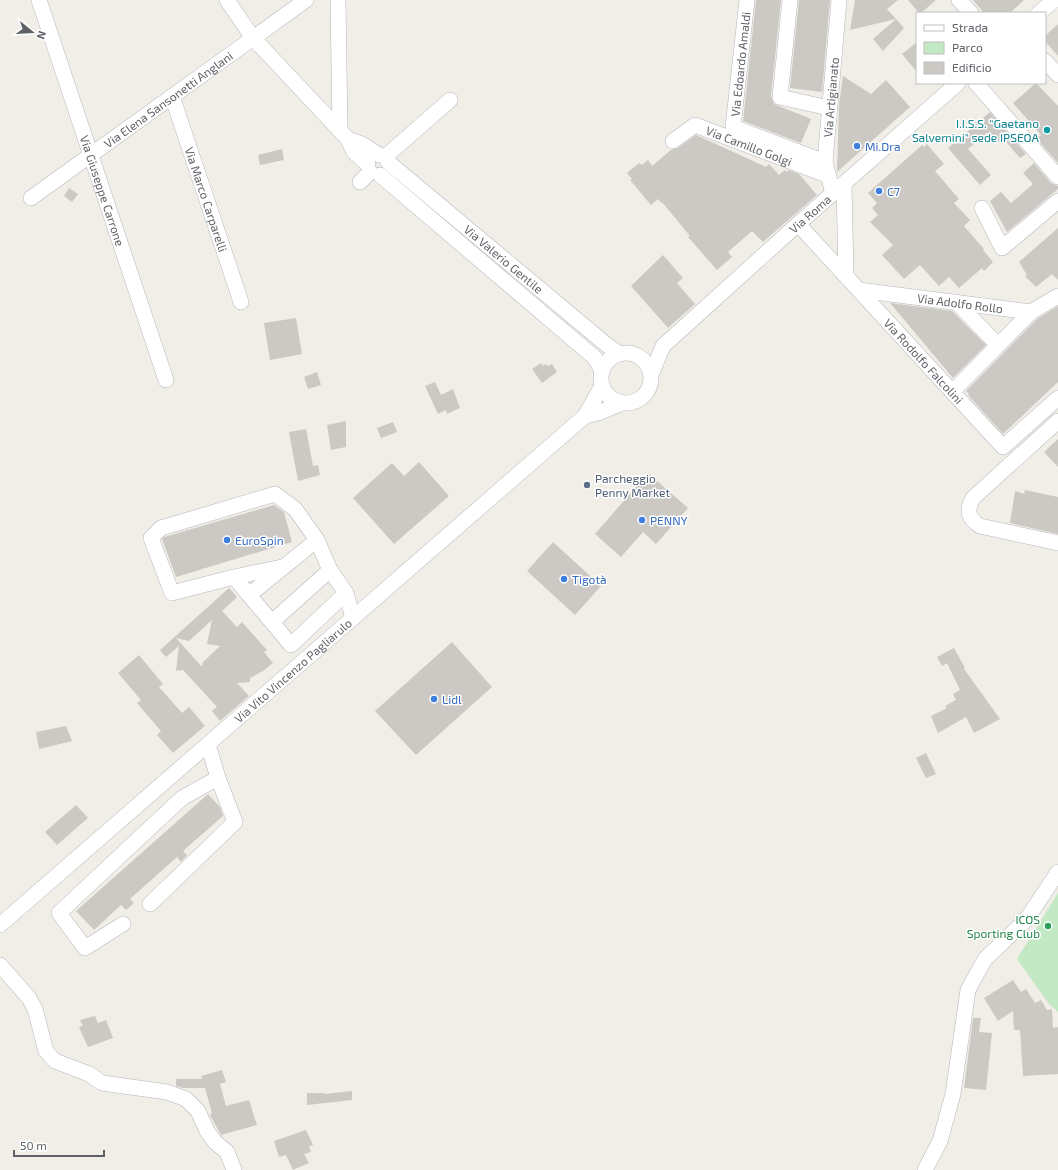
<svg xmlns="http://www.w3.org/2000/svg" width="1058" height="1170" font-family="'Exo 2',sans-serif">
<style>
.green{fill:#c3e8c4}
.building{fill:#ccc9c4;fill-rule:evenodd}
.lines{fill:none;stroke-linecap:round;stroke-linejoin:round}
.minor-casing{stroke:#b4b7bb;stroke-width:16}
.minor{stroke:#fff;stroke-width:15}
.culture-dot{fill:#0f9aa8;stroke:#fff;stroke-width:1.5}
.shop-dot{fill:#3f7fe0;stroke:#fff;stroke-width:1.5}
.service-dot{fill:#5c6f8a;stroke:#fff;stroke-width:1.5}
.leisure-dot{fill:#2e9e5b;stroke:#fff;stroke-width:1.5}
.labels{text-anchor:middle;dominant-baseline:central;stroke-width:3;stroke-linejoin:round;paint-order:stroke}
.street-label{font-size:12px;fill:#5e6267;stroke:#fff}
.culture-label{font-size:12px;fill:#0d838f;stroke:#fff;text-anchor:end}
.shop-label{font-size:12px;fill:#366cbe;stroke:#fff;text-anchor:start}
.service-label{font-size:12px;fill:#4e5e75;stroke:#fff;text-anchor:start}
.leisure-label{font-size:12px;fill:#27864d;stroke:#fff;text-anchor:end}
</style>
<rect width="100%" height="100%" fill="#f0eee7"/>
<path class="green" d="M 1058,893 L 1058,1012 L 1049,1004 L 1017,959 Z"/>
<path class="building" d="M 756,0 L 781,0 L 771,96 L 774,104 L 811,119 L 801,143 L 743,121 Z
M 799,0 L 830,0 L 822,92 L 790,88 Z
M 855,0 L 898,0 L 887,9 L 896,19 L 850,30 Z
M 908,0 L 936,0 L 921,13 L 919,13 Z
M 973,0 L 1024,0 L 1010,13 L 984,13 Z
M 896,19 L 904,28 L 883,51 L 873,39 Z
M 1058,24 L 1058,56 L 1045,41 L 1045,36 Z
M 917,42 L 917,72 L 902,54 Z
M 843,76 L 871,94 L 886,80 L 910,107 L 837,172 L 839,104 Z
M 1036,83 L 1058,106 L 1058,163 L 1036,138 L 1041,135 L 1013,103 Z
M 990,112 L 1026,154 L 1020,158 L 1003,138 L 997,143 L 987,133 L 968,149 L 991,175 L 980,185 L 948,148 Z
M 696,135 L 766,167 L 769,164 L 779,175 L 785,170 L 787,172 L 789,170 L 799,174 L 817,195 L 763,242 L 752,231 L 728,252 L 732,257 L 717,270 L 688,237 L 690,236 L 662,202 L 661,203 L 658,199 L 651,205 L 630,180 L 632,179 L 627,173 L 639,163 L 642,165 L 648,160 L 652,166 L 671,150 L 678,148 Z
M 927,144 L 944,164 L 935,171 L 959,199 L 954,203 L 970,220 L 964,226 L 984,249 L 983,250 L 993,262 L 984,271 L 982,268 L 959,288 L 949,277 L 939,286 L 920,265 L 904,279 L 882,255 L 893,245 L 870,222 L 878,215 L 872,208 L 877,203 L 868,193 L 922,145 L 924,147 Z
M 282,149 L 284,160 L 260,165 L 258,155 Z
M 1034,163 L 1051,183 L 1058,186 L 1058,189 L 1007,232 L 990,201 L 1001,192 L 1011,203 L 1033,184 L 1023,173 Z
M 69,188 L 78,194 L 72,202 L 64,196 Z
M 1058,228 L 1058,280 L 1052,274 L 1036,287 L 1025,276 L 1027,275 L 1019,262 Z
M 663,255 L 683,278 L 677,283 L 695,304 L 668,328 L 631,286 Z
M 890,303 L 952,311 L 986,345 L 953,378 Z
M 1058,306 L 1058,382 L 1003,434 L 968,395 L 969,394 L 966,391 L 1037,319 Z
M 296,318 L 302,354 L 270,360 L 264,323 Z
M 541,363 L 543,366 L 546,364 L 548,366 L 552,364 L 557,372 L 542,383 L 532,369 Z
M 317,372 L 321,385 L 308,389 L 304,377 Z
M 435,382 L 441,395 L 453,389 L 460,408 L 447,414 L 446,410 L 438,414 L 425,386 Z
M 346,421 L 346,447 L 331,450 L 327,425 Z
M 393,422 L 397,432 L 381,438 L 377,428 Z
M 306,429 L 313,466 L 318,465 L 320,475 L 298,481 L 289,432 Z
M 1058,439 L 1058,467 L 1044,452 Z
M 419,462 L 449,496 L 394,544 L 353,498 L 392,463 L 404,476 Z
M 648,473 L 688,508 L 656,544 L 643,532 L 621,557 L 595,534 Z
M 1025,490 L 1058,497 L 1058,534 L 1010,523 L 1015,491 L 1024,494 Z
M 274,505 L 284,512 L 292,542 L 176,577 L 162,539 L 164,537 Z
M 553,542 L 601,586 L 575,615 L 527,571 Z
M 229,588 L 237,597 L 222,611 L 237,627 L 242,622 L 267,650 L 264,652 L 273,663 L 263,671 L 250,678 L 250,682 L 237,683 L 249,696 L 220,721 L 212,711 L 217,707 L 183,670 L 176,671 L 179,646 L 166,657 L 160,650 ZM 212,620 L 207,644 L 220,646 L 203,662 L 202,667 L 176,638 L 189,641 Z
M 452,642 L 492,687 L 416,755 L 375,711 Z
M 954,648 L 965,668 L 964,669 L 1000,719 L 974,733 L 966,717 L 938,733 L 931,716 L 947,708 L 945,706 L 956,700 L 953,694 L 960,690 L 947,663 L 942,666 L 937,657 Z
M 139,655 L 163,684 L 159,687 L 182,713 L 189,707 L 205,726 L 173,753 L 157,735 L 161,731 L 137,703 L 141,700 L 118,673 Z
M 66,726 L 72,741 L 39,749 L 36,732 Z
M 926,753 L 936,774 L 926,778 L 916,758 Z
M 208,794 L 220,807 L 223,816 L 183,851 L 187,855 L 181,862 L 177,857 L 130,899 L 134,903 L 126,910 L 121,905 L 94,930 L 76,911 Z
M 76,805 L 88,818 L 57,845 L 45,832 Z
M 1013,980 L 1021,992 L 1026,989 L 1035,1003 L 1041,1000 L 1047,1010 L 1052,1009 L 1053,1028 L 1058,1027 L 1058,1074 L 1023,1076 L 1020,1030 L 1014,1030 L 1013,1011 L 998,1021 L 984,998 Z
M 95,1016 L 98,1023 L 106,1020 L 113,1038 L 88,1047 L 79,1027 L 83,1026 L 80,1020 Z
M 973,1018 L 981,1018 L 979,1032 L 992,1033 L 986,1090 L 964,1088 Z
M 222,1070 L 226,1082 L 220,1084 L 226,1106 L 249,1100 L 257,1125 L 221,1135 L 210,1115 L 212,1113 L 205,1088 L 183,1088 L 176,1086 L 176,1079 L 202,1079 L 201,1076 Z
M 352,1091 L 352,1100 L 307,1105 L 307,1093 L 324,1093 L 324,1094 Z
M 306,1130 L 313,1145 L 309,1146 L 311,1152 L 304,1154 L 309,1163 L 293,1170 L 286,1155 L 279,1157 L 274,1141 Z"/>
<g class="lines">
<g class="minor-casing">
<g id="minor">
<path id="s1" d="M 39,0 L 166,380"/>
<path d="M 227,0 L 253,38 L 348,139"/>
<path d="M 338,0 L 340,131"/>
<path d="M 747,0 L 733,127 L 825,162"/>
<path d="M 790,0 L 780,97 L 829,108"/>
<path d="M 959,0 L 971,13"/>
<path d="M 1039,13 L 1054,0"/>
<path d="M 1045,61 L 1058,75"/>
<path d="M 976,83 L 1058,177"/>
<path id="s2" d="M 172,96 L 241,302"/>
<path id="s3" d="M 673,141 L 695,125 L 829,176"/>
<path d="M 385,157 L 450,100"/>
<path id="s4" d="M 388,162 L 608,346 L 620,354"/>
<path d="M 368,165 L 354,152 L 348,139 L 362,144 L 379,155"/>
<path d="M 380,175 L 595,358 L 602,371"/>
<path d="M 360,182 L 370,172"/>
<path d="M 844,184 L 846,275"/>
<path id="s5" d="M 833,194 L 825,162 L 839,0"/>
<path id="s6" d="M 31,198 L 306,0"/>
<path d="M 982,208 L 1002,248 L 1058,201"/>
<path id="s7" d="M 798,224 L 1003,447 L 1058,398"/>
<path id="s8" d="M 859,290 L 1031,312"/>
<path d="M 956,302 L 998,345"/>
<circle cx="626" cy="378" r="25"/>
<path id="s9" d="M 651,375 L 663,346 L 798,224 L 958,83"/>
<path d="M 602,386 L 585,416 L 598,413 L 622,403"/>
<path d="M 952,392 L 1031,312 L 1058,296"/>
<path d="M 1058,421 L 973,498 C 966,511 968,518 980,526 L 1058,543"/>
<path d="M 234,577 L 282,567"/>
<path d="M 346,593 L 291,645 L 249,595 L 317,540 L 330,570 L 346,593 L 353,618"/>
<path d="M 249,595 L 234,577 L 172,593 L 151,538 L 161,528 L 275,494 L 295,509 L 317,540"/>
<path d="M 272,622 L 330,570"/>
<path d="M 150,904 L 235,822 L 218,778 L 208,744"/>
<path d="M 123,924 L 85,948 L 59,913 L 182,798 L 218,778"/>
<path id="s10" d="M 0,925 L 585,416"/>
<path d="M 0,965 L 29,998 L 35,1009 L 46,1051 L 55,1061 L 89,1074 L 102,1083 L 167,1092 L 186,1099 L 198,1111 L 207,1131 L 215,1142 L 227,1152 L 234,1170"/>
<path d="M 925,1170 L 940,1141 L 953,1094 L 968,990 L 985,959 L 1026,920 L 1058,872"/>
</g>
</g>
<use href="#minor" class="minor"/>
</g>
<circle class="culture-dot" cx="1047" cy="130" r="4"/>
<g class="shop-dot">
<circle cx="857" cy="146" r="4"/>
<circle cx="879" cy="191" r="4"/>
<circle cx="642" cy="520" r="4"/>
<circle cx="227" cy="540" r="4"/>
<circle cx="564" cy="579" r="4"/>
<circle cx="434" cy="699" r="4"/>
</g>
<circle class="service-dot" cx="587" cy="485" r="4"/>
<circle class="leisure-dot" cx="1048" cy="926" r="4"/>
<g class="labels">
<g class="street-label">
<text transform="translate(740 64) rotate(-84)">Via Edoardo Amaldi</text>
<text stroke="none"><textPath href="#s5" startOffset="98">Via Artigianato</textPath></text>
<text stroke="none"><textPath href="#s6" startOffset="169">Via Elena Sansonetti Anglani</textPath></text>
<text stroke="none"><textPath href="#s3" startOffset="85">Via Camillo Golgi</textPath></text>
<text stroke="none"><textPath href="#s1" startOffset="201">Via Giuseppe Carrone</textPath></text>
<text stroke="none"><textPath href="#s2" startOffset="109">Via Marco Carparelli</textPath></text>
<text stroke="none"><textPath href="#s9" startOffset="229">Via Roma</textPath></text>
<text stroke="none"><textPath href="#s4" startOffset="151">Via Valerio Gentile</textPath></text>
<text stroke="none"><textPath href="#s8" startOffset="102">Via Adolfo Rollo</textPath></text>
<text stroke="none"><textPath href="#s7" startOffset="186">Via Rodolfo Falcolini</textPath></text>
<text stroke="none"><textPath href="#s10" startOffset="388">Via Vito Vincenzo Pagliarulo</textPath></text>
</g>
<g class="culture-label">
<text x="1039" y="123">I.I.S.S. "Gaetano<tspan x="1039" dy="14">Salvemini" sede IPSEOA</tspan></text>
</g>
<g class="shop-label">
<text x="865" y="146">Mi.Dra</text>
<text x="887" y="191">C7</text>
<text x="650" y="520">PENNY</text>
<text x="235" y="540">EuroSpin</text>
<text x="572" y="579">Tigotà</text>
<text x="442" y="699">Lidl</text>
</g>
<g class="service-label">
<text x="595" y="478">Parcheggio<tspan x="595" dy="14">Penny Market</tspan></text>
</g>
<g class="leisure-label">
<text x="1040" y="919">ICOS<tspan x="1040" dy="14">Sporting Club</tspan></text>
</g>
</g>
<rect x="916" y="12" width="130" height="72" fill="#ffffff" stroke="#bfc0c2"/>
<rect x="924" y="25" width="20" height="6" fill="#ffffff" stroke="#bfc0c2"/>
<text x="952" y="32" font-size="12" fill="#5e6267">Strada</text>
<rect x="924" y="42" width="20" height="12" fill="#c3e8c4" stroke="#bfc0c2"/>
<text x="952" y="52" font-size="12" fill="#5e6267">Parco</text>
<rect x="924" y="62" width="20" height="12" fill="#ccc9c4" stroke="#bfc0c2"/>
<text x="952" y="72" font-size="12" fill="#5e6267">Edificio</text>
<g transform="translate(32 32) rotate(108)" stroke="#ffffff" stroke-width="3" paint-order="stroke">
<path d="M0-3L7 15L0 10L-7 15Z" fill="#5e6267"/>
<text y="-6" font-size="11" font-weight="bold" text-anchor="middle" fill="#5e6267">N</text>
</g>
<path d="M14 1150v6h90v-6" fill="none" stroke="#5e6267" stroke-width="2"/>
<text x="20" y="1150" font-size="12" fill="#5e6267" stroke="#ffffff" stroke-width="3" paint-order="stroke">50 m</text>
</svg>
